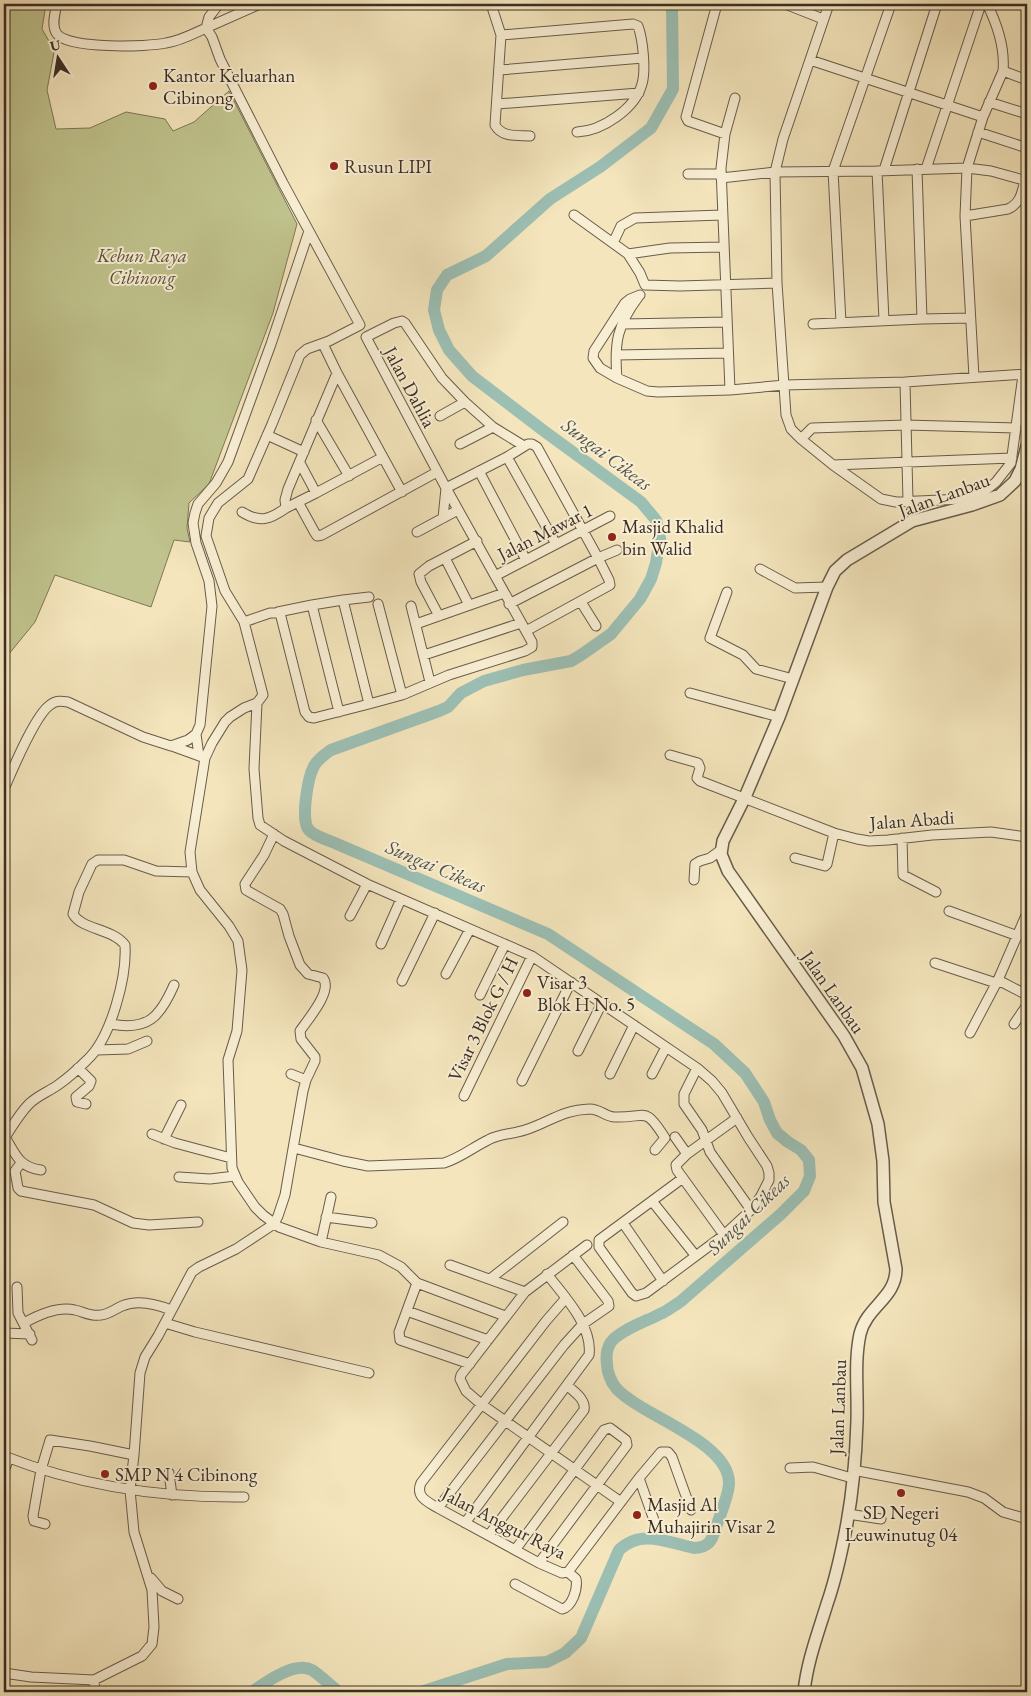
<svg xmlns="http://www.w3.org/2000/svg" width="1031" height="1696" font-family="'EB Garamond',serif">
<style>
.green{fill:#c0c38d;stroke:#7d7859}
.lines{fill:none;stroke-linecap:round;stroke-linejoin:round}
.river{stroke:#9cbfb4;stroke-width:12}
.minor-casing{stroke:#685c4b;stroke-width:11}
.tertiary-casing{stroke:#685c4b;stroke-width:14}
.minor{stroke:#f8eed3;stroke-width:9}
.tertiary{stroke:#f8eed3;stroke-width:11}
.poi-dot{fill:#8f2418;stroke:#f8eed3;stroke-width:2}
.labels{text-anchor:middle;dominant-baseline:central;stroke-width:4;stroke-linejoin:round;paint-order:stroke}
.poi-label{font-size:19px;fill:#3a2e25;stroke:#f8eed3;text-anchor:start}
.park-label{font-size:19px;font-style:italic;fill:#5c533f;stroke:#f8eed3}
.street-label{font-size:19px;fill:#3a2e25;stroke:#f8eed3}
.water-label{font-size:20px;font-style:italic;fill:#525249;stroke:#f8eed3}
</style>
<rect width="100%" height="100%" fill="#f4e5bc"/>
<filter id="stains"><feTurbulence type="fractalNoise" baseFrequency=".004" numOctaves="4"/><feColorMatrix values="0 0 0 0 .2 0 0 0 0 .09 0 0 0 0 .02 0 0 0 .5 -.17"/></filter>
<radialGradient id="worn" r=".72"><stop offset=".6" stop-color="#630" stop-opacity="0"/><stop offset="1" stop-color="#630" stop-opacity=".3"/></radialGradient>
<path class="green" d="M 4,4 L 46,4 L 42,29 L 49,41 L 55,47 L 47,90 L 56,129 L 90,128 L 126,112 L 165,119 L 173,131 L 194,122 L 229,91 L 297,224 L 273,313 L 209,484 L 189,503 L 187,528 L 190,542 L 174,540 L 151,607 L 55,575 L 35,622 L 4,660 Z"/>
<g class="lines">
<path class="river" d="M 252,1692 C 266,1682 295,1661 312,1670 C 321,1676 330,1685 339,1692
M 421,1692 L 507,1664 L 547,1662 L 565,1653 L 581,1638 L 619,1550 C 641,1529 667,1542 694,1548 C 710,1547 712,1540 716,1527 C 720,1515 729,1495 729,1483 C 729,1441 641,1416 616,1388 C 611,1382 607,1372 607,1364 C 606,1357 607,1348 611,1342 C 620,1330 647,1321 660,1314 C 667,1311 673,1306 680,1302 L 781,1214 L 804,1191 L 810,1176 L 809,1160 L 801,1150 L 788,1142 L 777,1133 L 770,1120 L 764,1102 L 745,1073 L 714,1044 L 548,934 L 337,844 C 329,840 315,837 309,830 C 300,821 308,777 314,766 C 318,759 324,755 331,750 L 439,711 L 448,707 L 461,693 L 484,681 L 523,670 L 571,661 L 581,655 L 611,634 L 640,599 L 651,579 L 656,563 L 660,538 L 656,520 L 641,502 L 544,431 L 472,376 L 449,350 L 439,330 L 434,310 L 437,290 L 447,275 L 486,256 L 550,199 L 600,167 L 651,128 L 673,89 L 672,4"/>
<g class="minor-casing">
<path id="minor" d="M 57,4 C 55,13 51,26 57,34 C 68,49 148,47 166,43 C 180,41 193,34 206,28 L 209,17 L 219,4
M 260,4 L 206,28 L 212,37 L 220,59 L 236,91 L 283,183 L 360,325 L 329,341 L 307,349 L 300,355 L 272,424 L 248,479 L 218,503 L 209,518 L 206,536 L 225,591 L 244,622 L 263,695 L 257,703 L 244,708 L 230,717 L 225,722 L 212,743 L 205,758 L 190,852 L 192,872 L 200,890 L 229,926 L 238,941 L 242,970 L 237,1031 L 228,1060 L 232,1168 L 238,1182 L 255,1207 L 263,1215 L 279,1227 L 321,1242 L 379,1255 L 401,1267 L 417,1283 L 505,1316
M 491,4 L 501,35 L 495,125 C 502,138 518,135 530,136
M 717,4 L 686,117 L 688,121 L 725,134
M 785,4 L 823,19
M 829,4 L 783,139 L 775,172 L 777,283 L 786,415 L 791,429 L 801,439 L 833,465 L 881,499 L 896,502 L 963,499 L 973,497 L 986,490 L 996,482 L 1011,463 L 1023,375
M 501,35 L 633,24 L 638,26 C 643,40 646,70 642,84 C 635,109 602,131 577,132
M 810,60 L 983,117
M 500,70 L 643,58
M 1003,71 L 1027,80
M 989,102 L 1027,114
M 497,104 L 639,93
M 978,132 L 1027,148
M 917,169 L 922,319
M 926,169 L 981,4
M 884,170 L 937,4
M 877,171 L 884,320
M 688,174 L 721,174
M 721,178 L 775,172 L 877,171 L 967,168 L 991,171 L 1027,181
M 574,215 L 628,254 L 640,273 L 645,285
M 965,216 L 1008,209 C 1021,203 1022,192 1025,180
M 613,243 L 621,226 L 635,218 L 722,215
M 628,254 L 670,248 L 724,247
M 645,285 L 680,286 L 777,283
M 640,295 L 630,299 L 625,303 L 594,351 L 593,358 L 600,368 L 617,378 L 647,391 L 658,392 L 730,390 L 785,385 L 905,382 L 1027,374
M 841,322 L 833,171 L 891,4
M 623,324 L 727,322
M 813,324 L 922,319 L 970,318
M 323,344 L 337,373 L 402,492
M 616,355 L 728,353
M 337,373 L 288,489 L 285,500 L 286,508 L 316,493 L 383,457
M 974,377 L 965,216 L 967,168 L 983,117 L 1003,71 C 1005,49 997,24 987,4
M 617,378 C 614,343 617,325 639,296
M 905,382 L 908,501
M 730,390 L 721,168 L 725,134 L 735,98
M 440,416 L 465,402
M 316,420 L 349,476
M 267,435 L 304,452
M 801,439 L 812,428 L 906,425 L 1016,428
M 460,444 L 493,427
M 507,457 L 556,544
M 300,463 L 316,493
M 833,465 L 1012,458
M 479,471 L 526,560
M 298,502 L 315,533 L 317,536 L 322,535 L 437,472
M 242,512 C 260,523 269,520 286,508
M 443,518 L 446,488 L 507,457 L 528,444 L 532,444 L 537,447 L 598,558 L 609,580 L 610,585 L 526,631
M 417,532 L 458,510
M 445,558 L 469,605
M 760,569 L 795,588 L 827,587
M 495,576 L 610,516
M 727,592 L 710,638 L 743,655 L 756,669 L 793,679
M 343,600 L 369,597
M 581,602 L 596,626
M 378,604 L 402,695
M 509,604 L 598,558 L 617,550
M 312,605 L 339,712
M 411,606 L 430,682
M 278,612 L 312,605 L 343,600 L 369,704
M 439,616 L 421,582 L 419,574 L 429,566 L 477,541
M 244,622 L 270,613 L 280,613 L 305,712 L 309,717 L 314,718 L 369,704 L 402,695 L 449,675 L 525,651 L 532,647 L 532,642 L 446,488 L 366,337 L 394,323 L 402,321 L 405,323 L 442,378 L 465,402 L 493,427 L 524,446
M 416,624 L 504,593
M 424,655 L 521,623
M 690,693 L 779,717
M 257,703 L 254,769 L 258,818 L 260,825 L 284,841 L 367,884 L 532,956 L 697,1068 L 712,1081 L 722,1093 L 748,1137 L 767,1166 L 769,1173 L 769,1180 L 761,1196 L 751,1210 L 724,1235 L 646,1293 L 636,1296 L 632,1293 L 599,1247 L 599,1240 L 683,1178
M 196,734 L 199,756
M 172,746 L 205,758
M 670,755 L 698,763 L 700,768 L 697,778 L 700,781 L 834,833 L 857,839 L 869,841 L 888,840 L 932,835 L 991,832 L 1027,837
M 4,789 C 12,771 35,715 50,705 C 56,700 62,701 68,702 L 143,737 L 171,746 L 188,740 L 196,734 L 200,725 L 212,606 L 209,581 L 196,543 L 193,523 L 195,513 L 198,504 L 216,483 L 228,462 L 271,344 L 309,231
M 902,838 L 903,875 L 936,892
M 795,858 L 825,866 L 827,864 L 834,833
M 694,880 L 695,864 L 700,861 L 710,858 L 721,850
M 949,911 L 1018,936
M 350,916 L 367,884
M 381,944 L 401,899
M 935,963 L 996,983
M 446,974 L 470,929
M 998,980 L 1027,995
M 402,981 L 435,913
M 480,995 L 505,944
M 111,1024 C 148,1031 160,1017 174,985
M 1014,1024 L 1027,1005
M 970,1033 L 998,980 L 1027,913
M 97,1050 L 128,1049 L 147,1041
M 578,1051 L 602,1003
M 78,1068 L 91,1081 L 89,1086 L 76,1097 L 77,1102 L 86,1104
M 697,1068 L 684,1094 L 684,1104 L 702,1130 L 710,1152 L 751,1210
M 291,1074 L 306,1080
M 610,1074 L 634,1025
M 652,1074 L 666,1047
M 522,1081 L 571,982
M 464,1096 L 532,956
M 152,1134 L 175,1143 L 231,1158
M 5,1137 C 16,1155 19,1167 41,1170
M 675,1137 L 687,1154
M 4,1139 C 12,1127 19,1114 29,1104 C 37,1096 48,1092 58,1085 C 68,1078 78,1069 87,1060 C 111,1038 127,977 125,945 C 112,928 82,930 73,914 L 79,892 L 92,864 L 98,860 L 124,860 L 156,871 L 192,872
M 164,1139 L 181,1105
M 294,1148 L 343,1161 L 368,1166 L 444,1163 C 460,1158 472,1148 488,1140 C 499,1134 513,1134 525,1130 C 550,1122 561,1110 590,1109 C 600,1109 606,1117 615,1117 C 647,1118 644,1105 665,1138 L 655,1150
M 21,1163 L 15,1171 L 18,1188 L 21,1191 L 94,1205 L 133,1223 L 149,1225 L 198,1222
M 179,1177 L 210,1179 L 235,1176
M 652,1201 L 695,1255
M 326,1217 L 372,1223
M 623,1223 L 663,1281
M 724,1235 L 677,1170 L 676,1165 L 687,1154 L 737,1118
M 321,1242 L 331,1197
M 587,1245 L 525,1292 L 461,1375 L 460,1379 L 466,1391 L 481,1404 L 621,1502
M 450,1265 L 525,1292
M 490,1279 L 563,1222
M 417,1283 L 399,1332 L 400,1340 L 470,1364
M 17,1287 L 18,1313 L 32,1340
M 566,1298 L 546,1321 L 421,1483 C 415,1497 428,1502 438,1508 L 539,1563 L 562,1573 L 568,1572
M 407,1311 L 488,1340
M 24,1323 C 38,1315 59,1306 75,1310 C 84,1312 92,1317 101,1315 C 109,1314 115,1309 122,1306 C 138,1299 156,1304 171,1310
M 165,1323 L 195,1332 L 369,1373
M 4,1333 L 30,1334
M 4,1456 C 80,1486 162,1498 244,1497
M 790,1468 L 813,1467 L 852,1478
M 853,1470 L 968,1492 L 984,1498 L 1003,1512 L 1027,1519
M 4,1471 L 9,1458
M 169,1473 L 172,1495
M 639,1478 L 655,1523
M 438,1508 L 564,1345 L 583,1324 L 609,1306 L 608,1301 L 573,1255
M 848,1514 L 881,1519
M 465,1523 L 589,1355 C 593,1326 564,1296 547,1274
M 45,1524 L 34,1521 L 33,1516 L 41,1470 L 50,1440 L 90,1446 L 134,1455
M 489,1535 L 584,1410 C 586,1399 574,1392 567,1385
M 515,1550 L 604,1430 L 610,1428 L 626,1440 L 627,1445 L 539,1563
M 568,1572 L 639,1478 L 661,1452 L 668,1452 L 672,1457 L 691,1510
M 151,1578 L 162,1591 L 178,1599
M 515,1584 L 562,1609 C 572,1607 578,1589 576,1579 L 568,1572
M 4,1673 L 31,1677 L 94,1680 L 142,1656 L 152,1644 L 154,1627 L 152,1590 L 134,1532 L 130,1490 L 134,1455 L 140,1373 L 145,1357 L 158,1336 L 192,1272 L 199,1267 L 236,1249 L 274,1224 L 278,1216 L 285,1195 L 303,1091 L 306,1080 L 315,1061 L 315,1057 L 301,1039 L 300,1031 C 308,1019 333,991 323,978 L 308,974 L 300,965 L 289,936 L 283,914 L 280,909 L 246,890 L 245,884 L 264,855 L 274,834
M 94,1680 L 95,1692"/>
</g>
<g class="tertiary-casing">
<path id="tertiary" d="M 804,1692 C 807,1662 818,1633 827,1604 C 836,1578 842,1550 847,1523 C 853,1490 856,1454 857,1421 C 858,1392 854,1362 860,1334 C 867,1306 896,1298 896,1269 L 884,1202 L 883,1161 L 878,1124 L 862,1068 L 844,1036 L 728,871 L 721,854 L 723,841 L 745,797 L 779,717 L 827,587 L 835,571 L 847,560 L 912,521 L 972,505 L 1000,495 L 1015,481 L 1021,469 L 1027,446"/>
</g>
<use href="#minor" class="minor"/>
<use href="#tertiary" class="tertiary"/>
</g>
<g class="poi-dot">
<circle cx="153" cy="86" r="5"/>
<circle cx="334" cy="166" r="5"/>
<circle cx="612" cy="537" r="5"/>
<circle cx="527" cy="993" r="5"/>
<circle cx="105" cy="1474" r="5"/>
<circle cx="901" cy="1493" r="5"/>
<circle cx="637" cy="1515" r="5"/>
</g>
<g class="labels">
<g class="poi-label">
<text x="163" y="75">Kantor Keluarhan<tspan x="163" dy="22">Cibinong</tspan></text>
<text x="344" y="166">Rusun LIPI</text>
<text x="622" y="526">Masjid Khalid<tspan x="622" dy="22">bin Walid</tspan></text>
<text x="537" y="982">Visar 3<tspan x="537" dy="22">Blok H No. 5</tspan></text>
<text x="115" y="1474">SMP N 4 Cibinong</text>
<text x="647" y="1504">Masjid Al<tspan x="647" dy="22">Muhajirin Visar 2</tspan></text>
<text x="901" y="1512" text-anchor="middle">SD Negeri<tspan x="901" dy="22">Leuwinutug 04</tspan></text>
</g>
<g class="park-label">
<text x="142" y="255">Kebun Raya<tspan x="142" dy="22">Cibinong</tspan></text>
</g>
<g class="street-label">
<text transform="translate(410 387) rotate(62)">Jalan Dahlia</text>
<text transform="translate(944 495) rotate(-20)">Jalan Lanbau</text>
<text transform="translate(545 532) rotate(-27)">Jalan Mawar 1</text>
<text transform="translate(912 820) rotate(-4)">Jalan Abadi</text>
<text transform="translate(833 992) rotate(55)">Jalan Lanbau</text>
<text transform="translate(483 1019) rotate(-64)">Visar 3 Blok G / H</text>
<text transform="translate(838 1407) rotate(-88)">Jalan Lanbau</text>
<text transform="translate(504 1523) rotate(27)">Jalan Anggur Raya</text>
</g>
<g class="water-label">
<text transform="translate(607 454) rotate(37)">Sungai Cikeas</text>
<text transform="translate(436 866) rotate(23)">Sungai Cikeas</text>
<text transform="translate(748 1214) rotate(-44)">Sungai Cikeas</text>
</g>
</g>
<rect width="1031" height="1696" fill="none" stroke="#f4e5bc" stroke-width="20"/>
<rect x="5" y="5" width="1021" height="1686" fill="none" stroke="#3a2e25" stroke-width="2.5"/>
<rect x="10" y="10" width="1011" height="1676" fill="none" stroke="#3a2e25"/>
<g transform="translate(58 58) rotate(348)" stroke="#f8eed3" stroke-width="4" paint-order="stroke">
<path d="M0-4L9 19L0 12L-9 19Z" fill="#3a2e25"/>
<text y="-8" font-size="14" font-weight="bold" text-anchor="middle" fill="#3a2e25">U</text>
</g>
<rect width="100%" height="100%" filter="url(#stains)"/>
<rect width="100%" height="100%" fill="url(#worn)"/>
</svg>
